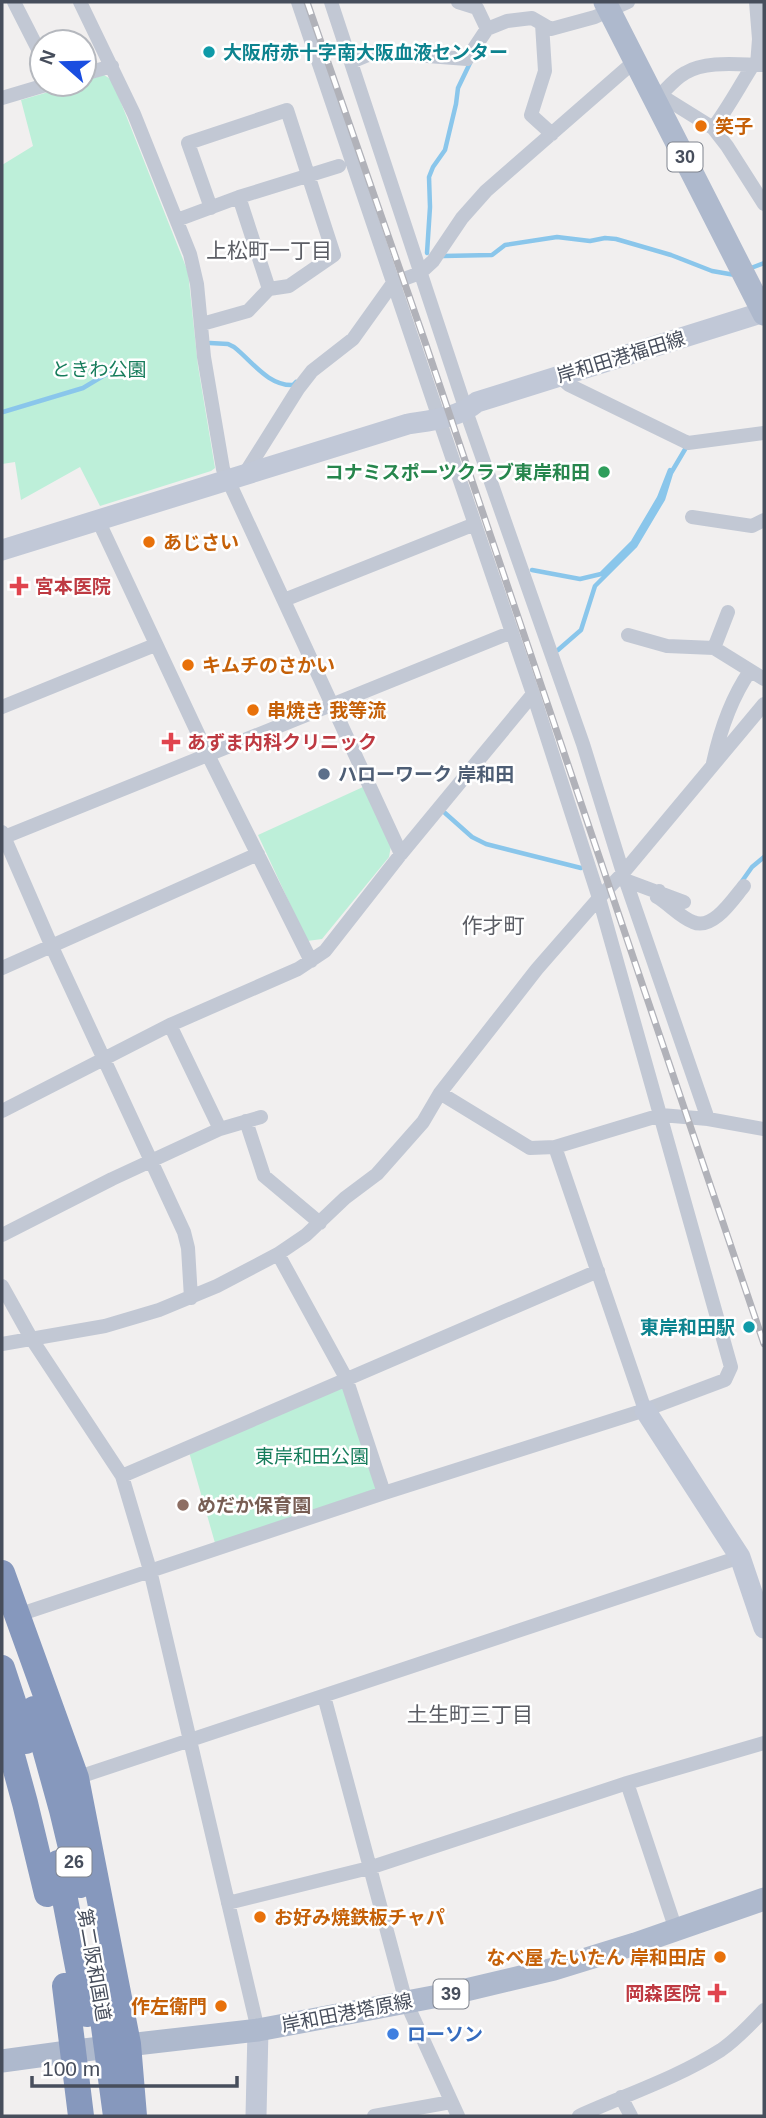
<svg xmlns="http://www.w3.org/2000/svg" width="766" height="2118" font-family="Helvetica,'Noto Sans JP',sans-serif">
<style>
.green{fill:#bdefd9}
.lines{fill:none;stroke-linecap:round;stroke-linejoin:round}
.stream{stroke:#8ac6eb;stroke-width:4.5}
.street{stroke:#c2c8d4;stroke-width:14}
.secondary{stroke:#c1c8d7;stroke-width:21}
.primary{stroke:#aeb9cd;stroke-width:23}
.highway{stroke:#8698bd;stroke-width:26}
.rail-casing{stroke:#b1b2b9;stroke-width:7}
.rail{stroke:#fff;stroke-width:4.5;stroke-dasharray:13;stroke-linecap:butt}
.culture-dot{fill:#0f9aa8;stroke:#fff;stroke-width:2.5}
.food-dot{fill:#e8710a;stroke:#fff;stroke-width:2.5}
.leisure-dot{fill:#2e9e5b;stroke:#fff;stroke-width:2.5}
.health-dot{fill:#e0444e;stroke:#fff;stroke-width:2.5}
.service-dot{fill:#5c6f8a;stroke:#fff;stroke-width:2.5}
.education-dot{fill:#8d6e63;stroke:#fff;stroke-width:2.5}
.shop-dot{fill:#3f7fe0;stroke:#fff;stroke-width:2.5}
.labels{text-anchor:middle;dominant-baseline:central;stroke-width:5;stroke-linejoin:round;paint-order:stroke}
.shield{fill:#fff;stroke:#7e838d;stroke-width:2}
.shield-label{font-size:18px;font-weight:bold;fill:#474e5c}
.culture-label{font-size:19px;font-weight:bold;fill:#0d838f;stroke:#fff;text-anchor:start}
.food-label{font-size:19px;font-weight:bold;fill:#c56008;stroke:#fff;text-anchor:start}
.street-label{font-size:19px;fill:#474e5c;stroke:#fff}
.park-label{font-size:19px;fill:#177d5c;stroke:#fff}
.leisure-label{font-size:19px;font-weight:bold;fill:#27864d;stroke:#fff;text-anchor:end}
.health-label{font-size:19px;font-weight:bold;fill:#be3a42;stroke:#fff;text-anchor:start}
.service-label{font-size:19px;font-weight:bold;fill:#4e5e75;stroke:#fff;text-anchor:start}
.education-label{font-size:19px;font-weight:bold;fill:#785e54;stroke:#fff;text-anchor:start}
.shop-label{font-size:19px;font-weight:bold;fill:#366cbe;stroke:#fff;text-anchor:start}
.neighbourhood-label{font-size:21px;fill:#5b5d64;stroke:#fff}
</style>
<rect width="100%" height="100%" fill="#f1efef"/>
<path class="green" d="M 104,75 L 112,80 L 188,272 L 198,366 L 215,468 L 211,471 L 100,506 L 80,467 L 21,500 L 15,462 L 2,464 L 2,165 L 33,146 L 21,100 L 76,84 L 84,84 L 84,81 Z
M 363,787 L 391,846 L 389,857 L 322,939 L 307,941 L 258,835 Z
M 345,1385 L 377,1489 L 215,1543 L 189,1452 Z"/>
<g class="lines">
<path class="stream" d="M 427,253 L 430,207 L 429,177 L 433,167 L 445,150 L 456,104 L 458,88 L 470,63
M 443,256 L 492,255 L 505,245 L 557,237 L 590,241 L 605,238 L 616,239 L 671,255 L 712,271 L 735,275
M 751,268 L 764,263
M 210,343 L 228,344 L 234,347 C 252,361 268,386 293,385 L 296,382
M 3,412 L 83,388 L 103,376 L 132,365
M 532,570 L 580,579 L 601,574 L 633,542 L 659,498 L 670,470
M 558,650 L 581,630 L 595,586 L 635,546 L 663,499 L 671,473 L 687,446
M 445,813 L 472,837 L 486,844 L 581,868
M 740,884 L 752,867 L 764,857"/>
<path class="street" d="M 14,2 L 42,57
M 80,2 L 134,114 L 190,254 L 197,284 L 204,357 L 223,469 L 401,854
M 298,2 L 436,409
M 331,2 L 463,401
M 458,2 L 477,8 L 487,29
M 756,2 L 759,39 L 757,65
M 542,24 L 545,71 L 531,115 L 552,134
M 351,62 L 375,52 L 467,59 L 487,29 L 507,21 L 532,18 L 551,29 L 595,17 L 628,2
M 84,74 L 112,66
M 660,95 L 713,128 L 727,146 L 764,204
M 2,98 L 49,84
M 656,99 C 665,91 674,79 685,73 C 707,60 740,65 764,65
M 713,128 C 728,108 739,87 753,65
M 239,197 L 269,289
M 177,220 L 239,197 L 339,166
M 202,324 L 248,311 L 269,289 L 289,286 L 334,255 L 287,110 L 188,143 L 211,208
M 559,376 L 569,385 L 688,443 L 764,433
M 466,411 L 583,744 L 623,873 L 708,1119
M 244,475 L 298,389 L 312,371 L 353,339 L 393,283 L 420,273 L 433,261 L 462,218 L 486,191 L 636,60
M 692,517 L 752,526 L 764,520
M 98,520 L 208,755 L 311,961
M 284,600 L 475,524
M 628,635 L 667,646 L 714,648 L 764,679
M 714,648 L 728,612
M 2,707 L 155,645
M 713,763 C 720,731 732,697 750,671
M 2,832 L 52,947 L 184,1232 L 188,1248 L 191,1298
M 2,838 L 512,632
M 625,880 L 684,902
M 659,891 L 657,897 C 669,904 680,917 693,922 C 713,931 733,899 744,886
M 2,968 L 258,854
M 170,1025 L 220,1129
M 440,1093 L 530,1148 L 555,1147 L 661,1115 L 708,1119 L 764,1129
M 2,1111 L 170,1025 L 298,969 L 325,951 L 401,854 L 533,694
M 246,1121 L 264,1176 L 320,1223
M 555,1147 L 645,1410
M 2,1235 L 112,1179 L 220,1129 L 261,1117
M 278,1254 L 346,1378 L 384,1493
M 2,1286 L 31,1338 L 122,1476 L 150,1570 L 258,2030
M 2,1344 L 105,1326 L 159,1310 L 217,1286 L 278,1254 L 306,1235 L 345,1198 L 377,1174 L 423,1122 L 440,1093 L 537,969 L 599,898 L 623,873 L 764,704
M 122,1476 L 598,1271
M 18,1615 L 384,1493 L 645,1410 L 725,1380 L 731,1367 L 599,898 L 533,694 L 439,419
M 324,1696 L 406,2002 L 458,2116
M 76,1778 L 740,1557
M 627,1783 L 676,1930
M 228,1903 L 369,1868 L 627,1783 L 764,1743
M 621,2097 L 631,2116
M 374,2116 L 451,2102
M 579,2116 C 625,2095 677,2078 721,2050 C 737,2039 751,2024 764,2010"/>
<path class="secondary" d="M 2,550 L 408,424 C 433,420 458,418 477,402 L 764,312
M 645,1410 L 740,1557 L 764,1628
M 256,2116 L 258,2030"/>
<path class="primary" d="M 605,2 L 764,314
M 2,2061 L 75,2051 L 258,2030 L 449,1994 L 554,1969 L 635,1944 L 764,1899"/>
<path class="highway" d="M 2,1573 L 76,1778 L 128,2044 L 134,2116
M 2,1668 L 26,1741
M 34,1709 L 62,1810 L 80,1885
M 2,1719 L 25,1803 L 47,1894
M 58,1863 L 87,2014
M 98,1982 L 116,2116
M 65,1986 L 81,2116"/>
<g class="rail-casing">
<path id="rail" d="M 307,2 L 425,342 L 764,1344"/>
</g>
<use href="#rail" class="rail"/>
</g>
<g class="culture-dot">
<circle cx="209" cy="52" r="7"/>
<circle cx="749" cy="1327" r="7"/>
</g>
<g class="food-dot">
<circle cx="701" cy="126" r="7"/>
<circle cx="149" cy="542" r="7"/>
<circle cx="188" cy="665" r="7"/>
<circle cx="253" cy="710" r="7"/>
<circle cx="260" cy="1917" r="7"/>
<circle cx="720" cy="1957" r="7"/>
<circle cx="221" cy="2006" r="7"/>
</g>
<circle class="leisure-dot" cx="604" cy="472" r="7"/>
<g class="health-dot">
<path d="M15.5 575.5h7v7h7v7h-7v7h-7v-7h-7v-7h7z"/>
<path d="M167.5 731.5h7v7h7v7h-7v7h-7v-7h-7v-7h7z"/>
<path d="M713.5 1982.5h7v7h7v7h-7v7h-7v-7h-7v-7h7z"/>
</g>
<circle class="service-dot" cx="324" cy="774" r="7"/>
<circle class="education-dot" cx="183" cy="1505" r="7"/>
<circle class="shop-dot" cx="393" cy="2034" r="7"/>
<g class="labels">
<g class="shield">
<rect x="667.5" y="142.5" width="35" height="29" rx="5"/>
<rect x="56.5" y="1847.5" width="35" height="29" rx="5"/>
<rect x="433.5" y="1979.5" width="35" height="29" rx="5"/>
</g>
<g class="shield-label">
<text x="685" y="157">30</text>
<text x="74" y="1862">26</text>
<text x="451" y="1994">39</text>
</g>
<g class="culture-label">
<text x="223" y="52">大阪府赤十字南大阪血液センター</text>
<text x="735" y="1327" text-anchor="end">東岸和田駅</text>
</g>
<g class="food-label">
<text x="715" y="126">笑子</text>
<text x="163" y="542">あじさい</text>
<text x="202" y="665">キムチのさかい</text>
<text x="267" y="710">串焼き 我等流</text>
<text x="274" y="1917">お好み焼鉄板チャパ</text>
<text x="706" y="1957" text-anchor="end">なべ屋 たいたん 岸和田店</text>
<text x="207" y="2006" text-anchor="end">作左衛門</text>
</g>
<g class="street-label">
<text transform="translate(621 357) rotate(-17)">岸和田港福田線</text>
<text transform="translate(94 1965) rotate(80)">第二阪和国道</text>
<text transform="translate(347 2013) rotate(-11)">岸和田港塔原線</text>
</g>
<g class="park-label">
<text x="99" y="369">ときわ公園</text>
<text x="312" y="1456">東岸和田公園</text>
</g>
<g class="leisure-label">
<text x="590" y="472">コナミスポーツクラブ東岸和田</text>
</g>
<g class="health-label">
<text x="35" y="586">宮本医院</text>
<text x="187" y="742">あずま内科クリニック</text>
<text x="701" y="1993" text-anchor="end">岡森医院</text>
</g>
<g class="service-label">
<text x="338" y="774">ハローワーク 岸和田</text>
</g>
<g class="education-label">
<text x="197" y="1505">めだか保育園</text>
</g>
<g class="shop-label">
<text x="407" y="2034">ローソン</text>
</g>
<g class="neighbourhood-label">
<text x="269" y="250">上松町一丁目</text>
<text x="493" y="925">作才町</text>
<text x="470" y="1714">土生町三丁目</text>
</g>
</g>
<rect width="766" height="2118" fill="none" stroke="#474e5c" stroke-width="7"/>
<g transform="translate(63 63) rotate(290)"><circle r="33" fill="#ffffff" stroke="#b5b8be" stroke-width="2"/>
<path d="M0-5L12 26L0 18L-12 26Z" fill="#1a4ee0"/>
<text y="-10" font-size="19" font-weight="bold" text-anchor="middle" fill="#474e5c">N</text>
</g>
<path d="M32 2076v10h205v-10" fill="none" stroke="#474e5c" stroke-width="3.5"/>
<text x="42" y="2076" font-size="21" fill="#474e5c" stroke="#ffffff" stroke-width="5" paint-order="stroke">100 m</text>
</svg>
